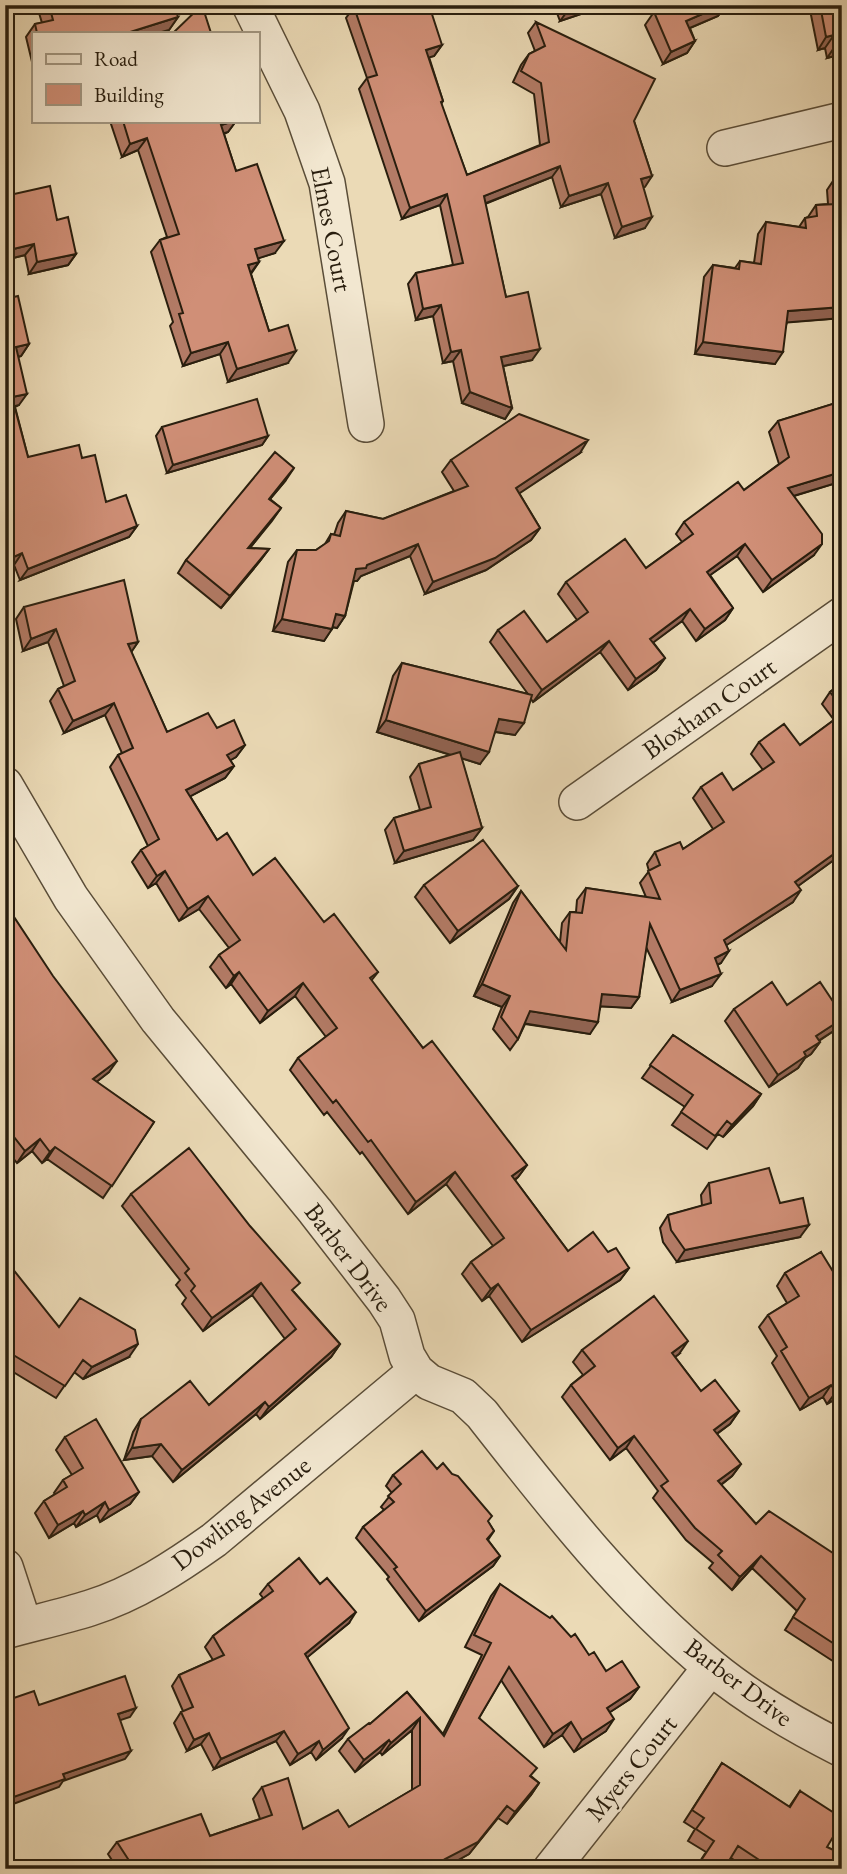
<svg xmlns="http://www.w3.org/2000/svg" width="847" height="1874" font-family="'EB Garamond',serif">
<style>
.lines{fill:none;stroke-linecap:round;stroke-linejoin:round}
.minor-casing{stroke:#5a4d38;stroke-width:38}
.minor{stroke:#f2e7d0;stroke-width:35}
.wall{fill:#b37b66;stroke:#291e0e;stroke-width:2}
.shaded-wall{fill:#926453;stroke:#291e0e;stroke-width:2}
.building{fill:#d08f77;stroke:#291e0e;stroke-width:2}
.labels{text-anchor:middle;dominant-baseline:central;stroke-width:5;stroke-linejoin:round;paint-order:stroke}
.street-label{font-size:26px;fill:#291e0e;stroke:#f2e7d0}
</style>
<rect width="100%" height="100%" fill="#ebdab6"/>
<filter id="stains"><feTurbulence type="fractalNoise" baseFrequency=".00286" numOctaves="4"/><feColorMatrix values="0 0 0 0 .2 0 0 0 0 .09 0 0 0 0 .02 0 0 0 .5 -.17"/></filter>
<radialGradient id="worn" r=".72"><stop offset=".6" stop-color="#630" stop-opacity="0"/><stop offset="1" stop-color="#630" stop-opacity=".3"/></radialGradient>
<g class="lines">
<g class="minor-casing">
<path id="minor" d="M 250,5 L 302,111 L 327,183 L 366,424
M 725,148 L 842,120
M 5,785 L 71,898 L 158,1020 L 315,1211 L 384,1300 L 397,1320 L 407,1356 L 416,1371 L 429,1382 L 463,1396 L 482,1414 C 551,1502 624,1596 711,1667 C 750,1699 796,1726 842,1749
M 577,802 L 842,615
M 5,1567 L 24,1625
M 5,1631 C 33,1623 62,1617 90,1608 C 135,1594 176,1567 214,1540 L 416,1371
M 551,1869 L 711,1667"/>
</g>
<use href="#minor" class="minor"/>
</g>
<path class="wall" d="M 44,5 L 49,5 L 178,17 L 169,30 L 158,33 L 33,33 L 33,66 L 26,37 L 35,24 L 42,23 L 39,13 Z
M 554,5 L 603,5 L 602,7 L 560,21 Z
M 656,5 L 726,5 L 718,16 L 690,28 L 695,41 L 687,53 L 663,64 L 645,25 L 654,12 L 658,10 Z
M 809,5 L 842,5 L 842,54 L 827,58 L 825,48 L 818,50 Z
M 354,7 L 442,45 L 434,56 L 429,57 L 443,101 L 441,104 L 467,175 L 540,145 L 534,94 L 513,82 L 521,65 L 529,54 L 535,51 L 528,33 L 536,22 L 634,121 L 652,176 L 643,187 L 645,228 L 615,238 L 601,194 L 561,207 L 552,177 L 485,204 L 506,297 L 532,360 L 503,366 L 512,408 L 505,419 L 462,403 L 453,361 L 443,363 L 433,316 L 416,320 L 408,284 L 416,273 L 453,265 L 440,205 L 402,219 L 359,89 L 367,78 L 346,18 Z
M 110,121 L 236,121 L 228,132 L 224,134 L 236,171 L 275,253 L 258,258 L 259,262 L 251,274 L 269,331 L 288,363 L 228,382 L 220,354 L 183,366 L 170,326 L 173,322 L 151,252 L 160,240 L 167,237 L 138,150 L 122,157 Z
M 835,178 L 842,178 L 842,318 L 787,322 L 775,364 L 695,354 L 704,277 L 713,265 L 735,268 L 740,261 L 754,263 L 758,234 L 766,222 L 799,227 L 805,218 L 808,217 L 816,205 L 828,204 L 827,190 Z
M 5,196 L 57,220 L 76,254 L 68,265 L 29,274 L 25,255 L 5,260 Z
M 5,299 L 29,344 L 21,356 L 18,357 L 19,405 L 15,407 L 28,457 L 82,458 L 106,502 L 137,526 L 129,537 L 20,580 L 14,565 L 5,569 Z
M 842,401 L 842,513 L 833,484 L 794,496 L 814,555 L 763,592 L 737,556 L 710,575 L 733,608 L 725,620 L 696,641 L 682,621 L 653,642 L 665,658 L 656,670 L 628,690 L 600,652 L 533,702 L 531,699 L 515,735 L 495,732 L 480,764 L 461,758 L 482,828 L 473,840 L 395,863 L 385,830 L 394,818 L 420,810 L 410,777 L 419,764 L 451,755 L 377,732 L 393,676 L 402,663 L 528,694 L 490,642 L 498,630 L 547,642 L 577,620 L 558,594 L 566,582 L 646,568 L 682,542 L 676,534 L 684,522 L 744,490 L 779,464 L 769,432 L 778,421 Z
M 162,427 L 268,436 L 262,445 L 167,473 L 156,436 Z
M 580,453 L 519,493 L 540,528 L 531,540 L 486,570 L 425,594 L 410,556 L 361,576 L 357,581 L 354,581 L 345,616 L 337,628 L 333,627 L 324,641 L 273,631 L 288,562 L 297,550 L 316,550 L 325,544 L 331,534 L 334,535 L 338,523 L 346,511 L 383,519 L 454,491 L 442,472 L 451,460 Z
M 286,480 L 270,499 L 281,508 L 250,548 L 269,549 L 260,561 L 221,608 L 178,573 L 186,560 Z
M 24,607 L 138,642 L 131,652 L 167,732 L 217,728 L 245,745 L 236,757 L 230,760 L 234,766 L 225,778 L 190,796 L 217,840 L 253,875 L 324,922 L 378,972 L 371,981 L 423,1048 L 527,1165 L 518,1177 L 515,1180 L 568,1251 L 608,1252 L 629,1268 L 620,1280 L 522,1342 L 489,1296 L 482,1301 L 462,1274 L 471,1262 L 493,1246 L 446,1184 L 408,1214 L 362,1152 L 360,1154 L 327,1112 L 324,1115 L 290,1070 L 298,1058 L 326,1037 L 295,996 L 260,1023 L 231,984 L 226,988 L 210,967 L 219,955 L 229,948 L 199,909 L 179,921 L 156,883 L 148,888 L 132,862 L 141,850 L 148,846 L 110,767 L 118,755 L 122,753 L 105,715 L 64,733 L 50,701 L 58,689 L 64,686 L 48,642 L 23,651 L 16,619 Z
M 842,683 L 842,854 L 798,886 L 793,902 L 726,945 L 721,963 L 717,965 L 712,986 L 672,1002 L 646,947 L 639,997 L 631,1008 L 601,1006 L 590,1034 L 525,1024 L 518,1039 L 510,1050 L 493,1029 L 502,1007 L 474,996 L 513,903 L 521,891 L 560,942 L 562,923 L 570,912 L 576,912 L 577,900 L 586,888 L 646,897 L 640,883 L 649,871 L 647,864 L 655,852 L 683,849 L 713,829 L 693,798 L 701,787 L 733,790 L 763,770 L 751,754 L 759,742 L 800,745 L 834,720 L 822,704 L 830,692 Z
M 424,885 L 518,886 L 509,899 L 450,943 L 415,897 Z
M 5,910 L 109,1072 L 96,1082 L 154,1122 L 103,1198 L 47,1159 L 42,1163 L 32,1151 L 17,1163 L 5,1148 Z
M 842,957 L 842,1025 L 840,1027 L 840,1023 L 835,1030 L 819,1041 L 820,1042 L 811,1054 L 805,1058 L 798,1068 L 769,1087 L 725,1021 L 734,1009 L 787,1005 L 840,1012 Z
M 673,1035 L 761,1094 L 753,1106 L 723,1137 L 718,1134 L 707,1149 L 672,1125 L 685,1107 L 642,1078 Z
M 709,1183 L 780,1203 L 800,1237 L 677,1262 L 663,1242 L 660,1228 L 668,1215 L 702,1206 L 701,1195 Z
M 131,1194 L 294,1292 L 340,1344 L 331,1357 L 260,1419 L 256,1414 L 173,1482 L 152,1456 L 124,1460 L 133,1432 L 141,1419 L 209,1405 L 285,1339 L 252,1295 L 203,1331 L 182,1304 L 186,1298 L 176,1285 L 180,1280 L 122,1206 Z
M 821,1252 L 842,1395 L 827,1404 L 823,1397 L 800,1410 L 772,1363 L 777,1356 L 759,1327 L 768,1315 L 787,1303 L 777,1286 L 785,1273 Z
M 5,1265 L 59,1327 L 129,1357 L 83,1379 L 74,1372 L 56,1398 L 5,1367 Z
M 582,1350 L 679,1354 L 675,1357 L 701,1391 L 739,1411 L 730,1424 L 717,1434 L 741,1464 L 732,1476 L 721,1485 L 756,1524 L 842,1559 L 842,1667 L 785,1630 L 797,1611 L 752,1568 L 732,1590 L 709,1568 L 713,1563 L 686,1540 L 653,1498 L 658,1491 L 626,1448 L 610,1460 L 562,1397 L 571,1385 L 583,1375 L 573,1362 Z
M 65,1437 L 139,1492 L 130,1504 L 100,1522 L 97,1515 L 76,1527 L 74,1523 L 49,1538 L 35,1513 L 44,1501 L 55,1494 L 54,1493 L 63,1480 L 72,1475 L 56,1450 Z
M 437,1469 L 488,1522 L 494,1531 L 488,1540 L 500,1556 L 493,1566 L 419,1621 L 387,1579 L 389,1577 L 356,1538 L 363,1527 L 384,1510 L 381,1507 L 392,1493 L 386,1486 L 393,1475 Z
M 268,1584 L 349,1623 L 307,1657 L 342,1738 L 316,1760 L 311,1752 L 290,1765 L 276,1741 L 214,1769 L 201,1744 L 187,1751 L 174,1723 L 181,1712 L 183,1711 L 172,1686 L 179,1675 L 213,1660 L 205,1647 L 213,1636 L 263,1598 L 260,1594 Z
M 500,1584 L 589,1655 L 606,1671 L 639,1687 L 630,1699 L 610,1712 L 606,1731 L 574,1752 L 562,1735 L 544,1747 L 501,1680 L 479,1718 L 531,1776 L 539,1783 L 531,1795 L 507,1824 L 498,1818 L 469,1854 L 449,1865 L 451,1866 L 448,1869 L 115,1869 L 117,1868 L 108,1854 L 117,1842 L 210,1836 L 260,1819 L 253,1799 L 262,1787 L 303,1829 L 349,1827 L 412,1790 L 412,1730 L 382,1755 L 380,1752 L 355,1772 L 339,1751 L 348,1739 L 370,1724 L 407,1692 L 443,1734 L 482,1655 L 465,1647 L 491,1596 Z
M 722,1763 L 789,1807 L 800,1791 L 827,1847 L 842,1869 L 747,1869 L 731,1858 L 724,1869 L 695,1869 L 706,1852 L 688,1841 L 695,1829 L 684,1822 Z"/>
<path class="shaded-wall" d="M 587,5 L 603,5 L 602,7 L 560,21 L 566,13 Z
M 723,5 L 726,5 L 718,16 L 678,33 L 686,21 Z
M 178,17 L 169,30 L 158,33 L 127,33 Z
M 834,35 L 825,48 L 818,50 L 826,37 Z
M 695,41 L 687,53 L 663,64 L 671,52 Z
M 842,44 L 842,54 L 827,58 L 836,45 Z
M 442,45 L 434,56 L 418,61 L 426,50 Z
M 234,121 L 236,121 L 228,132 L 212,137 L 221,125 Z
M 147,138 L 138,150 L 122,157 L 130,144 Z
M 560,166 L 552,177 L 476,207 L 484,196 Z
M 652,176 L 645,187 L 633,190 L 641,179 Z
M 608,183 L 601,194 L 561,207 L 569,196 Z
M 447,194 L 440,205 L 402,219 L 410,208 Z
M 652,217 L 645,228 L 615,238 L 622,227 Z
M 284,241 L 275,253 L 247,262 L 255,249 Z
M 34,244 L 25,255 L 5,260 L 5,251 Z
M 76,254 L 68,265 L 29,274 L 37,262 Z
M 259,262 L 250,274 L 248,265 Z
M 441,305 L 433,316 L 416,320 L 423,309 Z
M 842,307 L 842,318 L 780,323 L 788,311 Z
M 228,342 L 220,354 L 183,366 L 191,353 Z
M 703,342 L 783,352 L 775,364 L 695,354 Z
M 29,344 L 21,356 L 8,359 L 16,347 Z
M 540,349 L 532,360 L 494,368 L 501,357 Z
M 461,350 L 453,361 L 443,363 L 451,352 Z
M 296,351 L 288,363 L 228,382 L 237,369 Z
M 470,392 L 512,408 L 505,419 L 462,403 Z
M 27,394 L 19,405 L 5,409 L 12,397 Z
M 268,436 L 262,445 L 167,473 L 173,465 Z
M 588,440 L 580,453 L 508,501 L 516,488 Z
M 294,468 L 286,480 L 260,511 L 269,499 Z
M 841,472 L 833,484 L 780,500 L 788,488 Z
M 281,508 L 272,521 L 240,560 L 248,548 Z
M 137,526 L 129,537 L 20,580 L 28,569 Z
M 540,528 L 531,540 L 486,570 L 425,594 L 433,582 Z
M 418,544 L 410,556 L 361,576 L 357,581 L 348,581 L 356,569 Z
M 745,544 L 737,556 L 699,583 L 707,572 Z
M 822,544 L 814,555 L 763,592 L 772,580 Z
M 269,549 L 260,561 L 221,608 L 230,596 Z
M 22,553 L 14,565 L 5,569 L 5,561 Z
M 733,608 L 725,620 L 696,641 L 705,629 Z
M 690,609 L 682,621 L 642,651 L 650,639 Z
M 336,614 L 345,616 L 337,628 L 328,626 Z
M 282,619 L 332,629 L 324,641 L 273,631 Z
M 56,629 L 48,642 L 23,651 L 31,639 Z
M 609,641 L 600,652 L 533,702 L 542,690 Z
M 138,642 L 130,654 L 128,644 Z
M 665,658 L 656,670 L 628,690 L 636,679 Z
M 114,703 L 105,715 L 64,733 L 73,721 Z
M 499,719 L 524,723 L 515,735 L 491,731 Z
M 386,720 L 489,752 L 480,764 L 377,732 Z
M 245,745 L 236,757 L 219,767 L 227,755 Z
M 234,766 L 225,778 L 178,803 L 186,790 Z
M 482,828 L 473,840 L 395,863 L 404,851 Z
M 842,848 L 842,854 L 787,894 L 795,882 Z
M 165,871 L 156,883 L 148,888 L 157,876 Z
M 518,886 L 509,899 L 450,943 L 458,931 Z
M 801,890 L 793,902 L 716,952 L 724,940 Z
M 208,896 L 199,909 L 179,921 L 188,909 Z
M 729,951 L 721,963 L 706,970 L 715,958 Z
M 239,972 L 231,984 L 226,988 L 234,976 Z
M 721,974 L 712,986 L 672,1002 L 680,990 Z
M 303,983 L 295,996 L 260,1023 L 268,1011 Z
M 482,984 L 510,996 L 502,1007 L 474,996 Z
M 602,994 L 639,997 L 631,1008 L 594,1006 Z
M 530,1011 L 598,1022 L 590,1034 L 522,1023 Z
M 842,1019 L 835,1030 L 807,1048 L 816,1036 Z
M 820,1042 L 811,1054 L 805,1058 L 798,1068 L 769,1087 L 778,1075 L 804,1052 Z
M 117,1061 L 109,1072 L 85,1091 L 93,1079 Z
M 761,1094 L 753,1106 L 723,1137 L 732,1125 Z
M 40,1139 L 32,1151 L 17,1163 L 25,1151 Z
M 55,1147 L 47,1159 L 42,1163 L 50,1152 Z
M 527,1165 L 518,1177 L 503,1188 L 512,1176 Z
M 455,1172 L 446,1184 L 408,1214 L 416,1202 Z
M 809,1225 L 800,1237 L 677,1262 L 685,1250 Z
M 629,1268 L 620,1280 L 522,1342 L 531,1330 Z
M 261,1283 L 252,1295 L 203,1331 L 212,1318 Z
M 498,1284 L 489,1296 L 482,1301 L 491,1289 Z
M 688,1341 L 679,1354 L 664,1365 L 672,1353 Z
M 138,1344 L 129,1357 L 83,1379 L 92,1367 Z
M 340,1344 L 331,1357 L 260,1419 L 269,1407 Z
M 831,1385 L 823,1397 L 800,1410 L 809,1398 Z
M 842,1388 L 842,1395 L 827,1404 L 836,1392 Z
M 265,1402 L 256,1414 L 173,1482 L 182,1470 Z
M 739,1411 L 730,1424 L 705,1442 L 714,1430 Z
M 634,1436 L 626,1448 L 610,1460 L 618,1448 Z
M 161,1444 L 152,1456 L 124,1460 L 132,1448 Z
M 741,1464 L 732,1476 L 710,1493 L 718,1481 Z
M 139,1492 L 130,1504 L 100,1522 L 109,1510 Z
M 105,1502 L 97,1515 L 76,1527 L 85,1515 Z
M 83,1511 L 74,1523 L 49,1538 L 58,1525 Z
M 500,1556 L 493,1566 L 419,1621 L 426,1611 Z
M 761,1556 L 752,1568 L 732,1590 L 740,1577 Z
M 356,1612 L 349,1623 L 298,1665 L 305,1654 Z
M 639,1687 L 630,1699 L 598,1720 L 607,1708 Z
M 136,1708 L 130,1717 L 112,1723 L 118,1714 Z
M 420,1718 L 412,1730 L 382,1755 L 391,1743 Z
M 614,1719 L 606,1731 L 574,1752 L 582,1740 Z
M 571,1722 L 562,1735 L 544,1747 L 553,1734 Z
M 349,1728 L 342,1738 L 316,1760 L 323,1750 Z
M 284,1731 L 276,1741 L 214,1769 L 221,1759 Z
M 209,1733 L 201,1744 L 187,1751 L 194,1740 Z
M 389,1740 L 380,1752 L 355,1772 L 364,1760 Z
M 319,1741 L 311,1752 L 290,1765 L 298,1754 Z
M 131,1751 L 125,1759 L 63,1781 L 59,1787 L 5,1807 L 5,1800 L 63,1774 Z
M 539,1783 L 531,1795 L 507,1824 L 515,1812 Z
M 507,1806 L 469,1854 L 442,1869 L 445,1859 Z"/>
<path class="building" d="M 49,5 L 174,5 L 178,17 L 127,33 L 37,33 L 35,24 L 53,20 Z
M 202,5 L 211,33 L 173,33 Z
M 358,5 L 429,5 L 442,45 L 426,50 L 443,101 L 441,102 L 467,175 L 549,142 L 541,83 L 521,71 L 529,54 L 545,46 L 536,22 L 655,79 L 634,121 L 652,176 L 641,179 L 652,217 L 622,227 L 608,183 L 569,196 L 560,166 L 484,196 L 506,297 L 528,292 L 540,349 L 501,357 L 512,408 L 470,392 L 461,350 L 451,352 L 441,305 L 423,309 L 416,273 L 463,263 L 447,194 L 410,208 L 367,78 L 377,75 L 354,7 Z
M 563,5 L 587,5 L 566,13 Z
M 670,5 L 723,5 L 686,21 L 695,41 L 671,52 L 654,12 Z
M 820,5 L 842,5 L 842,44 L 836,45 L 834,35 L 826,37 Z
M 123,121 L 234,121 L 221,125 L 236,171 L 257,164 L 284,241 L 255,249 L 259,262 L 248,265 L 269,331 L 288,325 L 296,351 L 237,369 L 228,342 L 191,353 L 179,314 L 183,313 L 160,240 L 179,234 L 147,138 L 130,144 Z
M 835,178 L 842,178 L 842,307 L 788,311 L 783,352 L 703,342 L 713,265 L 739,269 L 740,261 L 761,264 L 766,222 L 806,228 L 805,218 L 817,216 L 816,205 L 837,204 Z
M 50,186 L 57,220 L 68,217 L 76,254 L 37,262 L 34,244 L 5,251 L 5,196 Z
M 18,296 L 29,344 L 16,347 L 27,394 L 12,397 L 28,457 L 79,445 L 82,458 L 95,455 L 106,502 L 126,495 L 137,526 L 28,569 L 22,553 L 5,561 L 5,299 Z
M 257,399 L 268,436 L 173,465 L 162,427 Z
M 842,401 L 842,475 L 841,472 L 788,488 L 822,534 L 822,544 L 772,580 L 745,544 L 707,572 L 733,608 L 705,629 L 690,609 L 650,639 L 665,658 L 636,679 L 609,641 L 542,690 L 498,630 L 524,611 L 547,642 L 588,612 L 566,582 L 625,539 L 646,568 L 693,534 L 684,522 L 738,482 L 744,490 L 789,457 L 778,421 Z
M 519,414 L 588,440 L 516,488 L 540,528 L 495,558 L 433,582 L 418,544 L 367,565 L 366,568 L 356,569 L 345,616 L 336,614 L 332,629 L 282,619 L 297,550 L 316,550 L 329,541 L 331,534 L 340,536 L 346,511 L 383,519 L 468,486 L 451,460 Z
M 275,452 L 294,468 L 269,499 L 281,508 L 248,548 L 269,549 L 230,596 L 186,560 Z
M 124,580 L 138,642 L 128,644 L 167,732 L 208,713 L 217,728 L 234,720 L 245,745 L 227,755 L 234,766 L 186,790 L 217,840 L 227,833 L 253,875 L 275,858 L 324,922 L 334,914 L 378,972 L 370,978 L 423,1048 L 432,1041 L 527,1165 L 512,1176 L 568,1251 L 593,1232 L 608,1252 L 616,1248 L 629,1268 L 531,1330 L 498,1284 L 491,1289 L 471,1262 L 504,1238 L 455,1172 L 416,1202 L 371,1140 L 368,1142 L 336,1100 L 333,1103 L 298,1058 L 337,1028 L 303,983 L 268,1011 L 239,972 L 234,976 L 219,955 L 240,940 L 208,896 L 188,909 L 165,871 L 157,876 L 141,850 L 159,839 L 118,755 L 133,748 L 114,703 L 73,721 L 58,689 L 75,681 L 56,629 L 31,639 L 24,607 Z
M 402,663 L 532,695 L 524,723 L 499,719 L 489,752 L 386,720 Z
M 842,683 L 842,708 L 830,692 Z
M 842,714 L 842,848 L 795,882 L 801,890 L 724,940 L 729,951 L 715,958 L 721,974 L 680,990 L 650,924 L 639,997 L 602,994 L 598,1022 L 530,1011 L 518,1039 L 501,1017 L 510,996 L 482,984 L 521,891 L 566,950 L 570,912 L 582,913 L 586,888 L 660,899 L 648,871 L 660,865 L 655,852 L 680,842 L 683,849 L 724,822 L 701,787 L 722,773 L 733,790 L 774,762 L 759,742 L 784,724 L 800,745 Z
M 460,752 L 482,828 L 404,851 L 394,818 L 431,807 L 419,764 Z
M 483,840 L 518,886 L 458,931 L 424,885 Z
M 5,910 L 9,916 L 12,914 L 53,976 L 117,1061 L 93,1079 L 154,1122 L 112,1186 L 55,1147 L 50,1152 L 40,1139 L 25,1151 L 7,1128 L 13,1123 L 5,1112 Z
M 772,982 L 787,1005 L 820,982 L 842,1015 L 842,1019 L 816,1036 L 820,1042 L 804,1052 L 806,1056 L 778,1075 L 734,1009 Z
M 673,1035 L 761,1094 L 732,1125 L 727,1121 L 715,1136 L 681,1112 L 693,1095 L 650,1065 Z
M 189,1148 L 250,1226 L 300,1283 L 292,1290 L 340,1344 L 269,1407 L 265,1402 L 182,1470 L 161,1444 L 132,1448 L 141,1419 L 190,1381 L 209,1405 L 296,1329 L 261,1283 L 212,1318 L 191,1291 L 195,1286 L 185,1273 L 189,1269 L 131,1194 Z
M 769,1168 L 780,1203 L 803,1198 L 809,1225 L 685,1250 L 671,1230 L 668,1215 L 711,1203 L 709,1183 Z
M 821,1252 L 842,1286 L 842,1388 L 836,1392 L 831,1385 L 809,1398 L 781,1351 L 787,1347 L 768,1315 L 799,1296 L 785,1273 Z
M 8,1263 L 59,1327 L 80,1298 L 135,1330 L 138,1344 L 92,1367 L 83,1360 L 65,1386 L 5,1350 L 5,1265 Z
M 654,1296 L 688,1341 L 672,1353 L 701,1391 L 715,1380 L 739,1411 L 714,1430 L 741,1464 L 718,1481 L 756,1524 L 769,1511 L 842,1559 L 842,1649 L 793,1617 L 805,1599 L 761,1556 L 740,1577 L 718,1555 L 722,1551 L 695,1528 L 661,1486 L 668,1481 L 634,1436 L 618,1448 L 571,1385 L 595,1366 L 582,1350 Z
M 96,1419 L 139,1492 L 109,1510 L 105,1502 L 85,1515 L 83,1511 L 58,1525 L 44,1501 L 67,1487 L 63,1480 L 83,1468 L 65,1437 Z
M 422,1451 L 437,1469 L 443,1463 L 452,1474 L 458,1476 L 492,1516 L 488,1521 L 494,1531 L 487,1539 L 500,1556 L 426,1611 L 394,1569 L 397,1567 L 363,1527 L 394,1502 L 388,1496 L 401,1484 L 393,1475 Z
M 299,1558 L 320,1584 L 327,1578 L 356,1612 L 305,1654 L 349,1728 L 323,1750 L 319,1741 L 298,1754 L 284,1731 L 221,1759 L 209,1733 L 194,1740 L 181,1712 L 193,1707 L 179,1675 L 224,1655 L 213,1636 L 273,1591 L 268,1584 Z
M 500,1584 L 550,1618 L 552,1616 L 571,1637 L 575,1634 L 589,1655 L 594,1652 L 606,1671 L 622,1661 L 639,1687 L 607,1708 L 614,1719 L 582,1740 L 571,1722 L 553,1734 L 509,1667 L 479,1718 L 537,1768 L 530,1776 L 539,1783 L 515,1812 L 507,1806 L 478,1842 L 445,1859 L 451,1866 L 445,1869 L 115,1869 L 130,1862 L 117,1842 L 201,1814 L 210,1836 L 272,1815 L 262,1787 L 288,1778 L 303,1829 L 338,1810 L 349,1827 L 420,1785 L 420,1718 L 391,1743 L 389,1740 L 364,1760 L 348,1739 L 369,1723 L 370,1724 L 407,1692 L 444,1736 L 491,1643 L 474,1635 Z
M 125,1676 L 136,1708 L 118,1714 L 131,1751 L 63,1774 L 65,1779 L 5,1800 L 5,1701 L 34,1691 L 39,1705 Z
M 722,1763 L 790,1807 L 800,1791 L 842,1818 L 842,1822 L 827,1847 L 842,1854 L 842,1869 L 773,1869 L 738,1846 L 724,1869 L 703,1869 L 698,1865 L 714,1841 L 696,1829 L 704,1818 L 692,1810 Z"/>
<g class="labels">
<g class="street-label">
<text transform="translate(332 229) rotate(79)">Elmes Court</text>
<text transform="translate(709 708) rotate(-35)">Bloxham Court</text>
<text transform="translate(349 1257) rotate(53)">Barber Drive</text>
<text transform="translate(241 1513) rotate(-38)">Dowling Avenue</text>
<text transform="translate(739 1682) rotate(37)">Barber Drive</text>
<text transform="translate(631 1768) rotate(-51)">Myers Court</text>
</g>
</g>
<rect width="847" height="1874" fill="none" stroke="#ebdab6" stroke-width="28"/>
<rect x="7" y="7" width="833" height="1860" fill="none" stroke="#291e0e" stroke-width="3.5"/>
<rect x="14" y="14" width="819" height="1846" fill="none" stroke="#291e0e" stroke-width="2"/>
<rect x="32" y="32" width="228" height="91" fill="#f2e7d0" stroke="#a29782" stroke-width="2"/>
<rect x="46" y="54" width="35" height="10" fill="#f2e7d0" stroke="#a29782" stroke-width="2"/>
<text x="94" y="66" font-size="21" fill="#291e0e">Road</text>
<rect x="46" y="84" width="35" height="21" fill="#d08f77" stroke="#a29782" stroke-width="2"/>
<text x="94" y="102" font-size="21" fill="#291e0e">Building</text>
<rect width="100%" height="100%" filter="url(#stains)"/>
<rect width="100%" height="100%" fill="url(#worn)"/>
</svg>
